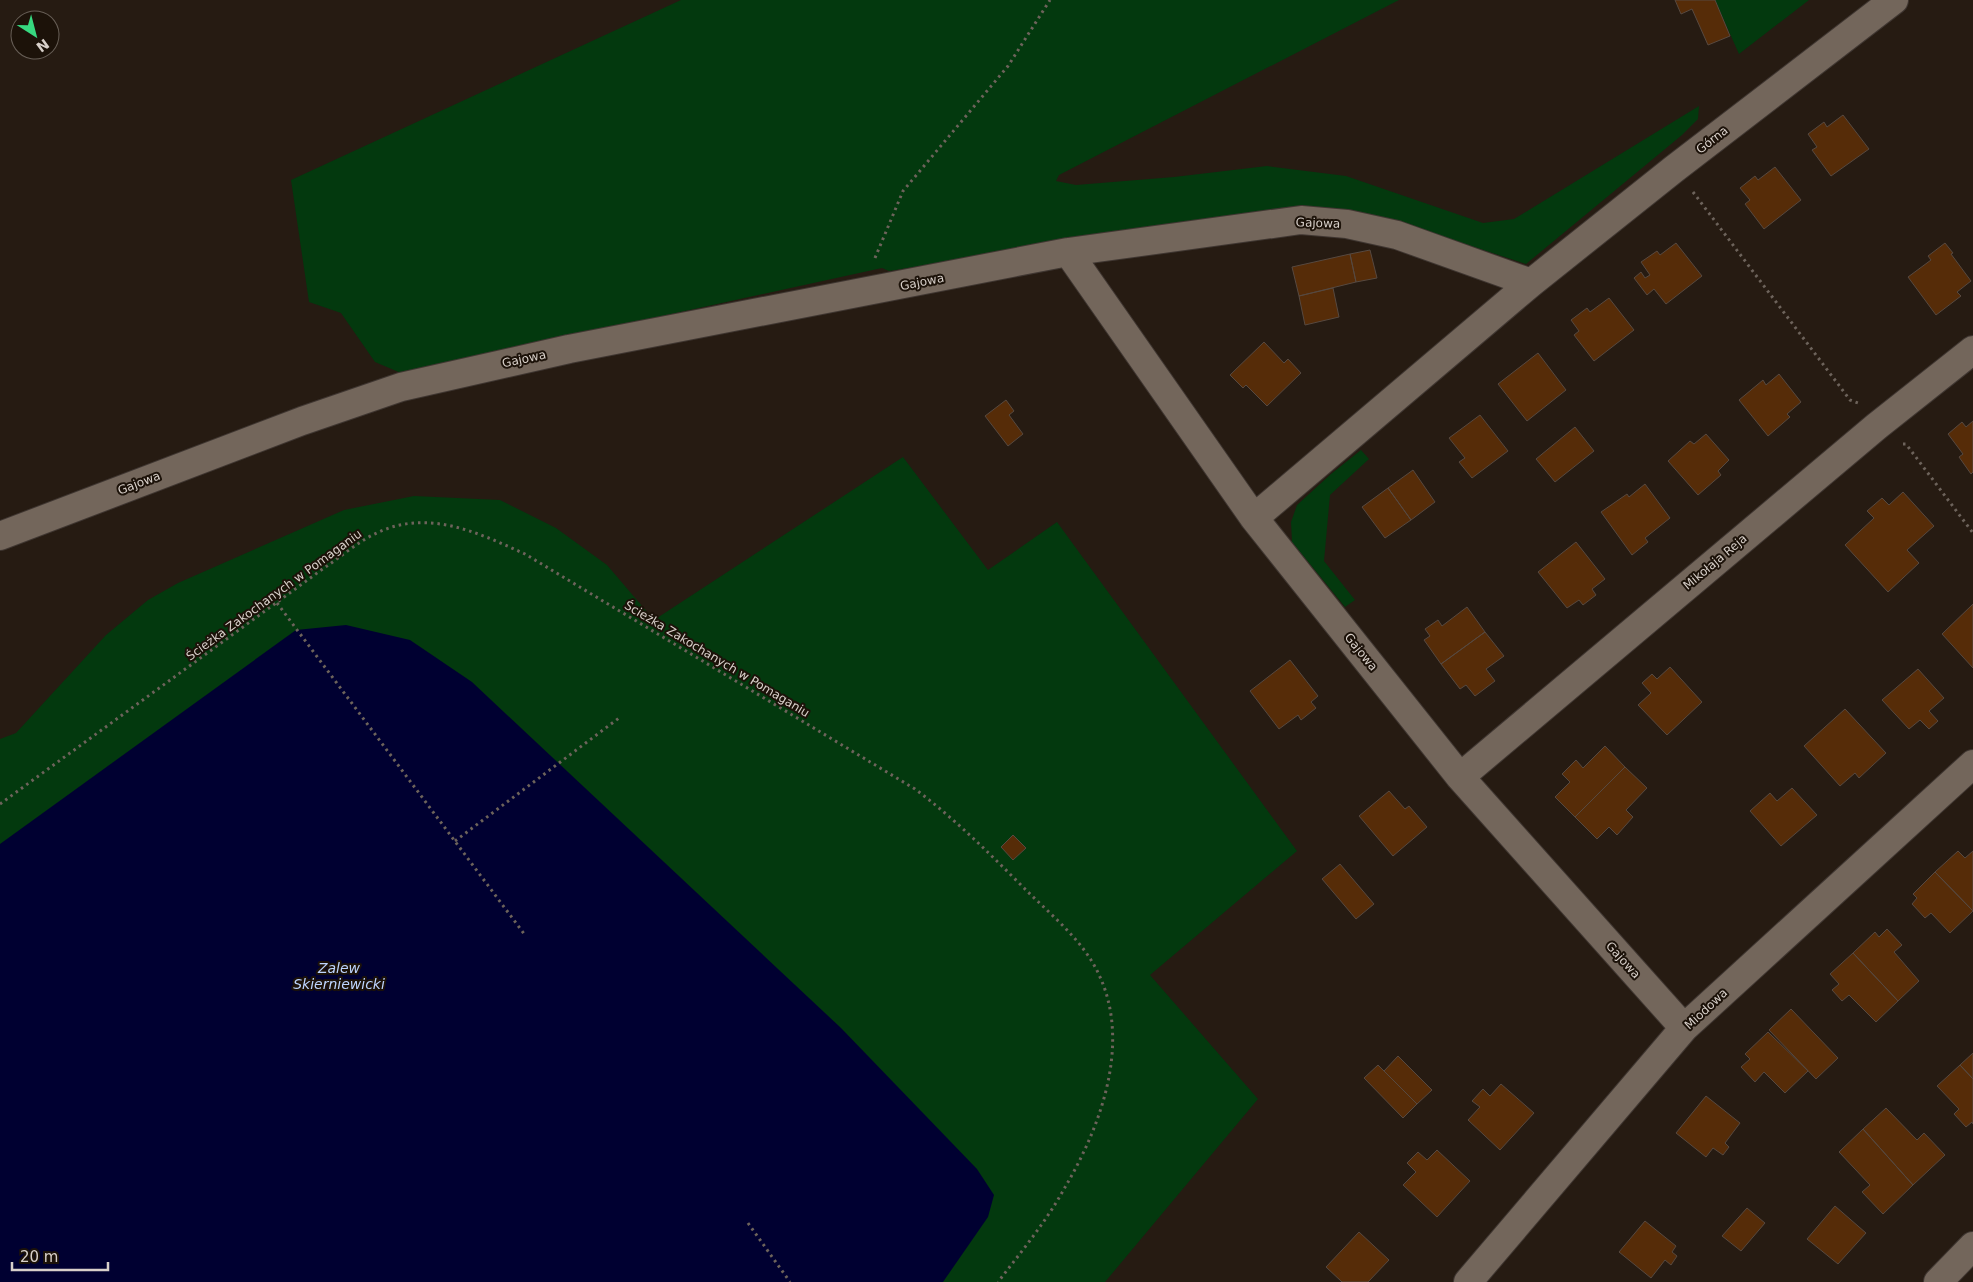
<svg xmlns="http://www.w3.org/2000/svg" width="1973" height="1282" font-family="'DejaVu Sans',sans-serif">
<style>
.green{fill:#03390e}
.water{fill:#000031}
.building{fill:#562c08;stroke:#574940}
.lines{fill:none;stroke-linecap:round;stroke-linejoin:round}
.minor-casing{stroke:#3f3631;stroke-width:30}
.path{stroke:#6d635b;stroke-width:3;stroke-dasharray:2.5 4;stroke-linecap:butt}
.minor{stroke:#73665b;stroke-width:28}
.labels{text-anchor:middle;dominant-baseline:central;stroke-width:4;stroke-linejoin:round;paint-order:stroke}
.street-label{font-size:12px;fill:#d8d0ca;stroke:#1c1209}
.water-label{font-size:14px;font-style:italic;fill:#bdd4fe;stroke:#1c1209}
</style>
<rect width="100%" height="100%" fill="#261b12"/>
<path class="green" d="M 681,0 L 1399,0 L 1059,175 L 1056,181 L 1076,185 L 1174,177 L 1267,166 L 1346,176 L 1483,223 L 1514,219 L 1699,106 L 1698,119 L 1682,135 L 1526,264 L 1389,219 L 1333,208 L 1286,208 L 889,271 L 882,268 L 401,373 L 375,362 L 341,313 L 309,302 L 291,180 Z
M 1715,0 L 1809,0 L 1739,54 Z
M 1361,450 L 1369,459 L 1330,495 L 1324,561 L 1355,600 L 1345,607 L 1292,542 L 1291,522 L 1297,505 L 1331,474 Z
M 903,457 L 988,570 L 1057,522 L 1297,851 L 1150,975 L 1258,1099 L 1105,1282 L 0,1282 L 0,739 L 16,733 L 106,635 L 148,600 L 178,583 L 344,510 L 414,496 L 500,500 L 556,528 L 607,565 L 654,620 Z"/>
<path class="water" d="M 346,625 L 410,640 L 472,682 L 841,1028 L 977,1169 L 994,1195 L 988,1217 L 943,1282 L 0,1282 L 0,844 L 296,630 Z"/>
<path class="building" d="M 1675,0 L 1715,0 L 1730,36 L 1708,45 L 1692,9 L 1681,14 Z
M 1843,115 L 1869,149 L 1831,176 L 1812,150 L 1817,147 L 1808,134 L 1824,122 L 1827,127 Z
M 1775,167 L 1801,200 L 1764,229 L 1745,204 L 1750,200 L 1740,188 L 1755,176 L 1758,180 Z
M 1676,243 L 1702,276 L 1666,304 L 1654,289 L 1647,295 L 1634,278 L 1641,272 L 1645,278 L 1650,275 L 1641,262 L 1657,251 L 1660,255 Z
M 1945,243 L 1953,253 L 1951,254 L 1971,281 L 1957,292 L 1961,296 L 1936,315 L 1908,277 L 1931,260 L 1928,256 Z
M 1370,250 L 1377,278 L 1356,282 L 1350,254 Z
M 1350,254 L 1356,282 L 1299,296 L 1292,267 Z
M 1333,288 L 1339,317 L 1305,325 L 1299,296 Z
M 1609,298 L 1634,330 L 1594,361 L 1574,335 L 1579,331 L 1571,320 L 1587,308 L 1590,312 Z
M 1264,342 L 1284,363 L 1288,359 L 1301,373 L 1267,406 L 1246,385 L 1243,388 L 1230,375 Z
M 1538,353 L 1566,390 L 1527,421 L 1498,384 Z
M 1779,374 L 1801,402 L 1787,414 L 1790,417 L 1768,436 L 1739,400 L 1763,380 L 1766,385 Z
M 1006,400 L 1014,411 L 1009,415 L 1023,434 L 1008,446 L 985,416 Z
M 1480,415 L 1508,451 L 1472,478 L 1459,462 L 1465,458 L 1449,438 Z
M 1973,421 L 1973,472 L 1971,474 L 1959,457 L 1963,454 L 1948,434 L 1962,422 L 1966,427 Z
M 1575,427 L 1594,451 L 1555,482 L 1536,459 Z
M 1706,434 L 1729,460 L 1718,471 L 1721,475 L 1698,495 L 1668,461 L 1690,441 L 1694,444 Z
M 1413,470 L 1435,502 L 1411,520 L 1388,488 Z
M 1645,484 L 1670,518 L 1645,538 L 1648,542 L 1632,555 L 1601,512 L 1627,494 L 1629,497 Z
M 1388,488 L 1411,520 L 1385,538 L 1362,507 Z
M 1903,492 L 1934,526 L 1907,550 L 1919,563 L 1888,592 L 1845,545 L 1874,518 L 1867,511 L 1882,498 L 1889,505 Z
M 1576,542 L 1605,579 L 1592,589 L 1596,595 L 1583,605 L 1579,600 L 1567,608 L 1538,572 Z
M 1973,604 L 1973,668 L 1942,634 Z
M 1467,607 L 1485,632 L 1441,664 L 1424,640 L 1430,636 L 1425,629 L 1438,620 L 1442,626 Z
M 1485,632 L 1504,656 L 1486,669 L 1495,681 L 1475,696 L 1466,685 L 1460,689 L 1441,664 Z
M 1290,660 L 1318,696 L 1311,702 L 1316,708 L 1301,720 L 1298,715 L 1279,729 L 1250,691 Z
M 1670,667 L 1702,702 L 1667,735 L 1638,705 L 1651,693 L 1642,683 L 1652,674 L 1657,679 Z
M 1918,669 L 1944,698 L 1929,711 L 1938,721 L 1929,729 L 1920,720 L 1909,729 L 1882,700 Z
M 1845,709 L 1886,753 L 1859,778 L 1855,773 L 1840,786 L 1804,746 Z
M 1605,746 L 1625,767 L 1575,817 L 1555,797 L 1570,782 L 1562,774 L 1576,760 L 1583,768 Z
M 1625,767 L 1647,788 L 1626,810 L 1633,817 L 1617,835 L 1609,827 L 1597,839 L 1575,817 Z
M 1792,788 L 1817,815 L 1781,846 L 1750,811 L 1770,793 L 1777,801 Z
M 1389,791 L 1405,809 L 1409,806 L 1427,827 L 1393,856 L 1359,816 Z
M 1013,835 L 1026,848 L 1013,860 L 1001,847 Z
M 1958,851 L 1965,858 L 1973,851 L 1973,911 L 1935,872 Z
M 1340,864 L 1374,904 L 1356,919 L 1322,879 Z
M 1935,872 L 1973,911 L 1950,933 L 1931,913 L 1925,918 L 1912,904 L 1917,898 L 1913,894 Z
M 1887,929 L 1902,945 L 1894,952 L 1919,981 L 1898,1001 L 1853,953 L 1875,932 L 1879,937 Z
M 1853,953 L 1898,1001 L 1876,1022 L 1849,995 L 1842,1001 L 1832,990 L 1839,984 L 1830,974 Z
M 1791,1009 L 1838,1058 L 1816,1079 L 1769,1030 Z
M 1768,1032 L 1808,1071 L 1785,1093 L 1764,1072 L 1755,1082 L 1741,1067 L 1750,1059 L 1745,1054 Z
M 1973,1053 L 1973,1079 L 1960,1065 Z
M 1398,1056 L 1432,1090 L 1417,1104 L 1384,1071 Z
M 1378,1065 L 1417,1104 L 1403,1118 L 1364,1078 Z
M 1960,1065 L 1973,1079 L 1973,1124 L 1972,1122 L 1966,1127 L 1954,1114 L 1959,1109 L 1937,1086 Z
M 1501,1084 L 1534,1113 L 1500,1150 L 1468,1120 L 1480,1107 L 1472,1101 L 1483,1089 L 1490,1096 Z
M 1706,1096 L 1740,1123 L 1725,1143 L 1729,1147 L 1723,1155 L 1713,1148 L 1706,1157 L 1676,1133 Z
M 1886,1108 L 1917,1140 L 1924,1133 L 1945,1155 L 1913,1185 L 1863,1129 Z
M 1863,1129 L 1913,1185 L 1883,1214 L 1862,1192 L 1870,1185 L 1839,1152 Z
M 1437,1150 L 1470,1181 L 1437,1217 L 1403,1185 L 1416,1172 L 1407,1163 L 1418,1152 L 1427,1160 Z
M 1835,1206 L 1866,1233 L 1838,1264 L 1807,1239 Z
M 1747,1208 L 1765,1223 L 1741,1251 L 1722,1236 Z
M 1645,1221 L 1676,1246 L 1672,1252 L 1677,1256 L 1671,1265 L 1665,1260 L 1651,1278 L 1619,1252 Z
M 1359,1232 L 1389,1260 L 1368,1282 L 1342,1282 L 1326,1267 Z"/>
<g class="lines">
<g class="minor-casing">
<path id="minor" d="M 1068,252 L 1254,518 L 1460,777 L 1684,1028
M 1254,518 L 1531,283 L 1674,169 L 1894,0
M 0,536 L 302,421 L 401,387 L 569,349 L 1068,252 L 1301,220 L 1347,224 L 1397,235 L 1531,283
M 1460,777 L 1877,426 L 1973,350
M 1468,1282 L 1684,1028 L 1973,764
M 1938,1282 L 1973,1246"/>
</g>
<path class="path" d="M 1693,192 L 1850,400 L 1858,403
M 875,258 L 903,191 L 1008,66 L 1050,0
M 1903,444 L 1906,444 L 1973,533
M 277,603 L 525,935
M 0,804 L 324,568 C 342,556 360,540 379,532 C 429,509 479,533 525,554 L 915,789 C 955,819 989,853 1024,888 C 1047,911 1074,933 1091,960 C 1136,1032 1103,1123 1064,1189 C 1046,1222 1021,1252 998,1282
M 455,841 L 619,718
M 748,1223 L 790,1282"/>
<use href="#minor" class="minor"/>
</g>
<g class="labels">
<g class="street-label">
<text transform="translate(1712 140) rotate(-38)">Górna</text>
<text transform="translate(1318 223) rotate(2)">Gajowa</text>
<text transform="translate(922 282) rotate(-11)">Gajowa</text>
<text transform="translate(524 359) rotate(-12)">Gajowa</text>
<text transform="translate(139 483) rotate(-21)">Gajowa</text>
<text transform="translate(1715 562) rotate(-40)">Mikołaja Reja</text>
<text transform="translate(274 595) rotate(-36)">Ścieżka Zakochanych w Pomaganiu</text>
<text transform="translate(1361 652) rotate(51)">Gajowa</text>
<text transform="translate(717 659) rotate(31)">Ścieżka Zakochanych w Pomaganiu</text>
<text transform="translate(1623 960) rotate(48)">Gajowa</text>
<text transform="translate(1706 1009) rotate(-43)">Miodowa</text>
</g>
<g class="water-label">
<text x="339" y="968">Zalew<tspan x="339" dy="16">Skierniewicki</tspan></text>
</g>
</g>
<g transform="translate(35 35) rotate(144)"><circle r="24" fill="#1c1209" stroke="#675e56"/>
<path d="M0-4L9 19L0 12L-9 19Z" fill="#37d880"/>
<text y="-8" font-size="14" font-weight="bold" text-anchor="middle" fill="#d8d0ca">N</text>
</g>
<path d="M12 1262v8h96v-8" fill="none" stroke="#d8d0ca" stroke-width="2.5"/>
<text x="20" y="1262" font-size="15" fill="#d8d0ca" stroke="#1c1209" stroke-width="4" paint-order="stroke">20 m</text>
</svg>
